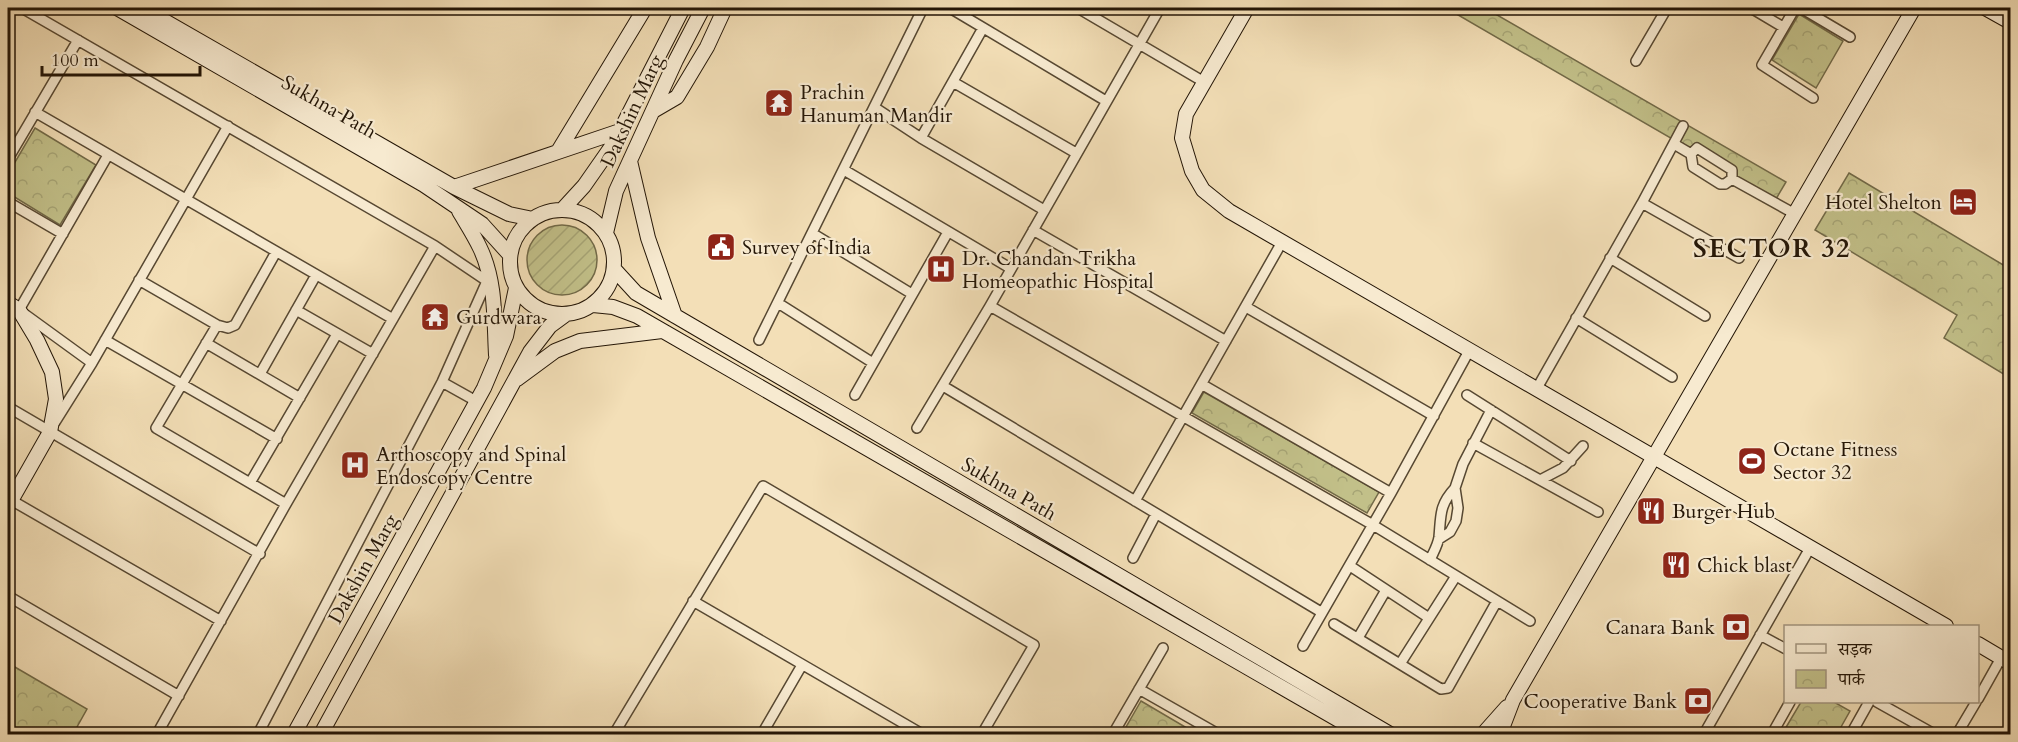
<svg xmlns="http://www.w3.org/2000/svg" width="2018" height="742" font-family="Cardo,'Noto Serif Devanagari',serif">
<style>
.park{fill:url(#park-crowns);stroke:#726a48;stroke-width:1.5}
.garden{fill:url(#garden-furrows);stroke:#726a48;stroke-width:1.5}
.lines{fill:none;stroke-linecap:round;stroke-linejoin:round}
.street-casing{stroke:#574832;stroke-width:12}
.secondary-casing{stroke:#231506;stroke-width:16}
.street{stroke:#f7ead0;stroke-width:9}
.secondary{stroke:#f7ead0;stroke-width:14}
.labels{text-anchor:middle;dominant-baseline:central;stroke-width:4.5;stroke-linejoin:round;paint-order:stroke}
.poi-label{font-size:20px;fill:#231506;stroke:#f7ead0;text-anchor:start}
.street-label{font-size:20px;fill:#231506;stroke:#f7ead0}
.district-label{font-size:26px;font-weight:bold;letter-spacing:1.5px;fill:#231506;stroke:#f7ead0}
</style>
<defs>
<pattern id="park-crowns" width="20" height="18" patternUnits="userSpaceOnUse" patternTransform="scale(1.5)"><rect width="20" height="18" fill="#c2c089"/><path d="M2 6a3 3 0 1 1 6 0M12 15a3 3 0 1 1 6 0" fill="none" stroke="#a6a475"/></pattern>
<pattern id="garden-furrows" width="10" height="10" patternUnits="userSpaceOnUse" patternTransform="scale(1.5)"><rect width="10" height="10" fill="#c2c089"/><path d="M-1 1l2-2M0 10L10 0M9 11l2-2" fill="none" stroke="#a6a475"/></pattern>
</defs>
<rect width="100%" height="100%" fill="#f3dfb7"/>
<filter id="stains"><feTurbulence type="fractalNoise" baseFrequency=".00333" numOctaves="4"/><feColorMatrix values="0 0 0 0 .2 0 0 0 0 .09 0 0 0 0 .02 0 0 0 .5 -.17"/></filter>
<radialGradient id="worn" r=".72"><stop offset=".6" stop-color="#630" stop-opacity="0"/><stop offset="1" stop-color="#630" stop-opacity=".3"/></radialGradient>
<path class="park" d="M 1446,8 L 1485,8 L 1786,182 L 1776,199 Z
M 1799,14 L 1843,41 L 1816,88 L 1772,60 Z
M 35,128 L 96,165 L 60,225 L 8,193 L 8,174 Z
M 1849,173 L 2010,269 L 2010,378 L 1944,338 L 1957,315 L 1815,230 Z
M 1204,392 L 1379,492 L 1367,513 L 1192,413 Z
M 8,663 L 87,709 L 73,734 L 8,734 Z
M 1141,701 L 1192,731 L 1190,734 L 1122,734 Z
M 1801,702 L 1834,702 L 1850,711 L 1837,734 L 1782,734 Z"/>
<path class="garden" d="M527 260a35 35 0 1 1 70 0a35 35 0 1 1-70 0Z"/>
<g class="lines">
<g class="street-casing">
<path id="street" d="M 22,8 L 435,246 L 487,281 L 442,382 L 258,734
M 950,8 L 1106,101
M 1078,8 L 1204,82
M 1751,8 L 1783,27
M 1795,8 L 1762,65 L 1813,98
M 1801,8 L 1850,37
M 1636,61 L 1667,8
M 953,82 L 1076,153
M 874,107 L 921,138 L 1044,210
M 35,112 L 393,319
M 921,138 L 983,28
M 1674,144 L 1691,154 L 1693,167 L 1720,184 L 1725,184 L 1732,179 L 1795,214
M 1691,154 L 1697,148 L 1732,170 L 1732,179
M 8,159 L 78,40
M 844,170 L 1010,268
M 8,202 L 63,234
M 1642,203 L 1739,258
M 1033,230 L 1226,341
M 812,233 L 912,294
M 1610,258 L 1705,316
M 139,280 L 217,325 L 228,328 L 235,325 L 276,252
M 778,303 L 873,363
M 990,306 L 1373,525 L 1530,621
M 1246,307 L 1434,416
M 296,310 L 373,354
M 1576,318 L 1672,377
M 217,325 L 156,428 L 286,504
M 105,340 L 277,439
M 759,340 L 923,8
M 206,343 L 300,398
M 92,363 L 19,310 L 108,155
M 260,374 L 316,275
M 442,382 L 476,401
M 1203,385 L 1391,493
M 943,386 L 1321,612
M 1536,390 L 1642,203 L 1683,126
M 855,395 L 948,232
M 1467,395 L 1571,461
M 8,407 L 260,554
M 55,422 L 92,363 L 228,126
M 917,428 L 990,306 L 1160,8
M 1473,443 L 1598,512
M 1542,479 L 1563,468 L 1583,446
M 250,483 L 337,334
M 11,500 L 221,621
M 1135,501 L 1282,242
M 1439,539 L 1450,532 L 1456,521 L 1458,508 L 1455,488 L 1463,464 L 1491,410
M 1133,558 L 1156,514
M 1430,560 C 1433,553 1438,545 1439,537 C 1441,516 1439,505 1455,488
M 1350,566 L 1429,618
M 8,596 L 179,696
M 693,601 L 922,734
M 1334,624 L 1441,689 L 1448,688 L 1497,601
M 1760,635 L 1786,649
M 1358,638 L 1386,590
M 1303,646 L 1391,493 L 1469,351
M 1400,664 L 1456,576
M 1139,689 L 1218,734
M 1978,699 L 2001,658
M 1877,702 L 1934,734
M 157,734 L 286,504 L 435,246
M 614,734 L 763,486 L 1034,645 L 982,734
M 762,734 L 802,665
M 1113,734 L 1163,648
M 1704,734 L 1810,548
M 1772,734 L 1790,702
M 1851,734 L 1869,702
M 1957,734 L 1976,702"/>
</g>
<g class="secondary-casing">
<path id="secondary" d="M 117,8 L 424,185 L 482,224 L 510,255
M 142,8 L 454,187 L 509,214 L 533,219
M 1247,8 L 1186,114 L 1182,138 L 1192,171 L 1203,190 L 1229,211 L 1946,626
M 1985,8 L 2010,22
M 653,111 L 677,97 L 707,47 L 725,8
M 559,150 L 645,8
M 630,161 L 648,238 L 675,316
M 454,187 L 620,131
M510 262a52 52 0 1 1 104 0a52 52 0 1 1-104 0Z
M 562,210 L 584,186 L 614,143 L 683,8
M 459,211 C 466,223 474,235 480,248 C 496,281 494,319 496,355
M 606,233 L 616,191 L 676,60 L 703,8
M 614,269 L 636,293 L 1390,734
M 8,303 L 19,310 L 37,340 L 52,372 L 56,399 L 50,432 L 8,506
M 593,305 L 613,307 L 637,316 L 1363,734
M 517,379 L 555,351 L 580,341 L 662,331
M 1978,644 L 2010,663
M 294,734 L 484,388 L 506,336 L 516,288
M 321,734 L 530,352 L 550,326 L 565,315
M 1483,734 L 1507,707
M 1500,734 L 1513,700 L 1914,8"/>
</g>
<use href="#street" class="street"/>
<use href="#secondary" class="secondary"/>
</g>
<defs>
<g id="temple-square" transform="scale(1.5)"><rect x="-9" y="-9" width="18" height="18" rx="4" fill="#8f2418" stroke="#f7ead0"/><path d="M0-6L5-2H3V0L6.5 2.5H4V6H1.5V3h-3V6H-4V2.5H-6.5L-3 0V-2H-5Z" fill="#fff"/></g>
<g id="hotel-square" transform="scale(1.5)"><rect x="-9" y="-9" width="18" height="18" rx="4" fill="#8f2418" stroke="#f7ead0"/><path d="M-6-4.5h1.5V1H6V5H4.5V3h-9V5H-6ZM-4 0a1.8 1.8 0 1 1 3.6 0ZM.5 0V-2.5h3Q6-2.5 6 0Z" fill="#fff"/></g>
<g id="civic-square" transform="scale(1.5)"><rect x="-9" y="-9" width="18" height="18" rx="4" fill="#8f2418" stroke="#f7ead0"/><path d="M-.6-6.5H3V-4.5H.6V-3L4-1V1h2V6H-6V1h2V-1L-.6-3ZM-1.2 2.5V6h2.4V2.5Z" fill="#fff"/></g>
<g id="hospital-square" transform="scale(1.5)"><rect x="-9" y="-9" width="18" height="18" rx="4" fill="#8f2418" stroke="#f7ead0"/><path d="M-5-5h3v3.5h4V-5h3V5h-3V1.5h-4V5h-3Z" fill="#fff"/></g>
<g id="stadium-square" transform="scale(1.5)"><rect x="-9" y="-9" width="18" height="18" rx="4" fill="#8f2418" stroke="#f7ead0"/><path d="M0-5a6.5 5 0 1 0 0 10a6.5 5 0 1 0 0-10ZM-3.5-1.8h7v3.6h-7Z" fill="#fff"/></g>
<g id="restaurant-square" transform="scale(1.5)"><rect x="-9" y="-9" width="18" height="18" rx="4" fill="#8f2418" stroke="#f7ead0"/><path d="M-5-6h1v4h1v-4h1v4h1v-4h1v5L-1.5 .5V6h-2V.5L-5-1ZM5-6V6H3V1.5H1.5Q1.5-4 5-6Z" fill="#fff"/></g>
<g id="bank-square" transform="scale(1.5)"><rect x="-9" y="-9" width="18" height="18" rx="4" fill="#8f2418" stroke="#f7ead0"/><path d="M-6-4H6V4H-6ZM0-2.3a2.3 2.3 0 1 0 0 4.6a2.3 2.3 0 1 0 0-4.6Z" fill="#fff"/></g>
</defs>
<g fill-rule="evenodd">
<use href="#temple-square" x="779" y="103"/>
<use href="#hotel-square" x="1963" y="202"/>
<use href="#civic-square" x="721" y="247"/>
<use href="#hospital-square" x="941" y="269"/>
<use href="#temple-square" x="435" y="317"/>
<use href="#stadium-square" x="1752" y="461"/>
<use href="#hospital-square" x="355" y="465"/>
<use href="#restaurant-square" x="1651" y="511"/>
<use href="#restaurant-square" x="1676" y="565"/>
<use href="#bank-square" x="1736" y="627"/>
<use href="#bank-square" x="1698" y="701"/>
</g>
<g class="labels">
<g class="poi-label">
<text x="800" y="92">Prachin<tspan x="800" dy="23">Hanuman Mandir</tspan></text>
<text x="1942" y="202" text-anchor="end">Hotel Shelton</text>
<text x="742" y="247">Survey of India</text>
<text x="962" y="258">Dr. Chandan Trikha<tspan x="962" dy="23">Homeopathic Hospital</tspan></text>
<text x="456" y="317">Gurdwara</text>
<text x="1773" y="449">Octane Fitness<tspan x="1773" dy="23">Sector 32</tspan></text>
<text x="376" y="454">Arthoscopy and Spinal<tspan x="376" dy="23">Endoscopy Centre</tspan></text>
<text x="1672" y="511">Burger Hub</text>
<text x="1697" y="565">Chick blast</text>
<text x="1715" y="627" text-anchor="end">Canara Bank</text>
<text x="1677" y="701" text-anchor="end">Cooperative Bank</text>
</g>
<g class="street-label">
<text transform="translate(329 107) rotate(30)">Sukhna Path</text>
<text transform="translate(632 111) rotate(-65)">Dakshin Marg</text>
<text transform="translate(1009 489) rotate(30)">Sukhna Path</text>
<text transform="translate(363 569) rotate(-61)">Dakshin Marg</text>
</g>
<g class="district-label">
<text x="1772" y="248">SECTOR 32</text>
</g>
</g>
<rect width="2018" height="742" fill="none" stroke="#f3dfb7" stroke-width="30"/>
<rect x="9" y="9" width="2000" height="724" fill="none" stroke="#231506" stroke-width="3"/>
<rect x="15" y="15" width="1988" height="712" fill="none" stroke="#231506" stroke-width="1.5"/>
<rect x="1784" y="625" width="195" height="78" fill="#f7ead0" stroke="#a2957f" stroke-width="1.5"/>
<rect x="1796" y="644" width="30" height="9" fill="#f7ead0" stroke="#a2957f" stroke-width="1.5"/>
<text x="1838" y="655" font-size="18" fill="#231506">सड़क</text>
<rect x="1796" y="670" width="30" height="18" fill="url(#park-crowns)" stroke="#a2957f" stroke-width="1.5"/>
<text x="1838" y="685" font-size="18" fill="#231506">पार्क</text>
<path d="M42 66v9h158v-9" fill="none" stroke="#231506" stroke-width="3"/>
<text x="51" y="66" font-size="18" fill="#231506" stroke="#f7ead0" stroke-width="4.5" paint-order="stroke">100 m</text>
<rect width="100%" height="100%" filter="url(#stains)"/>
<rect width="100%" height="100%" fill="url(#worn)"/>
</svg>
